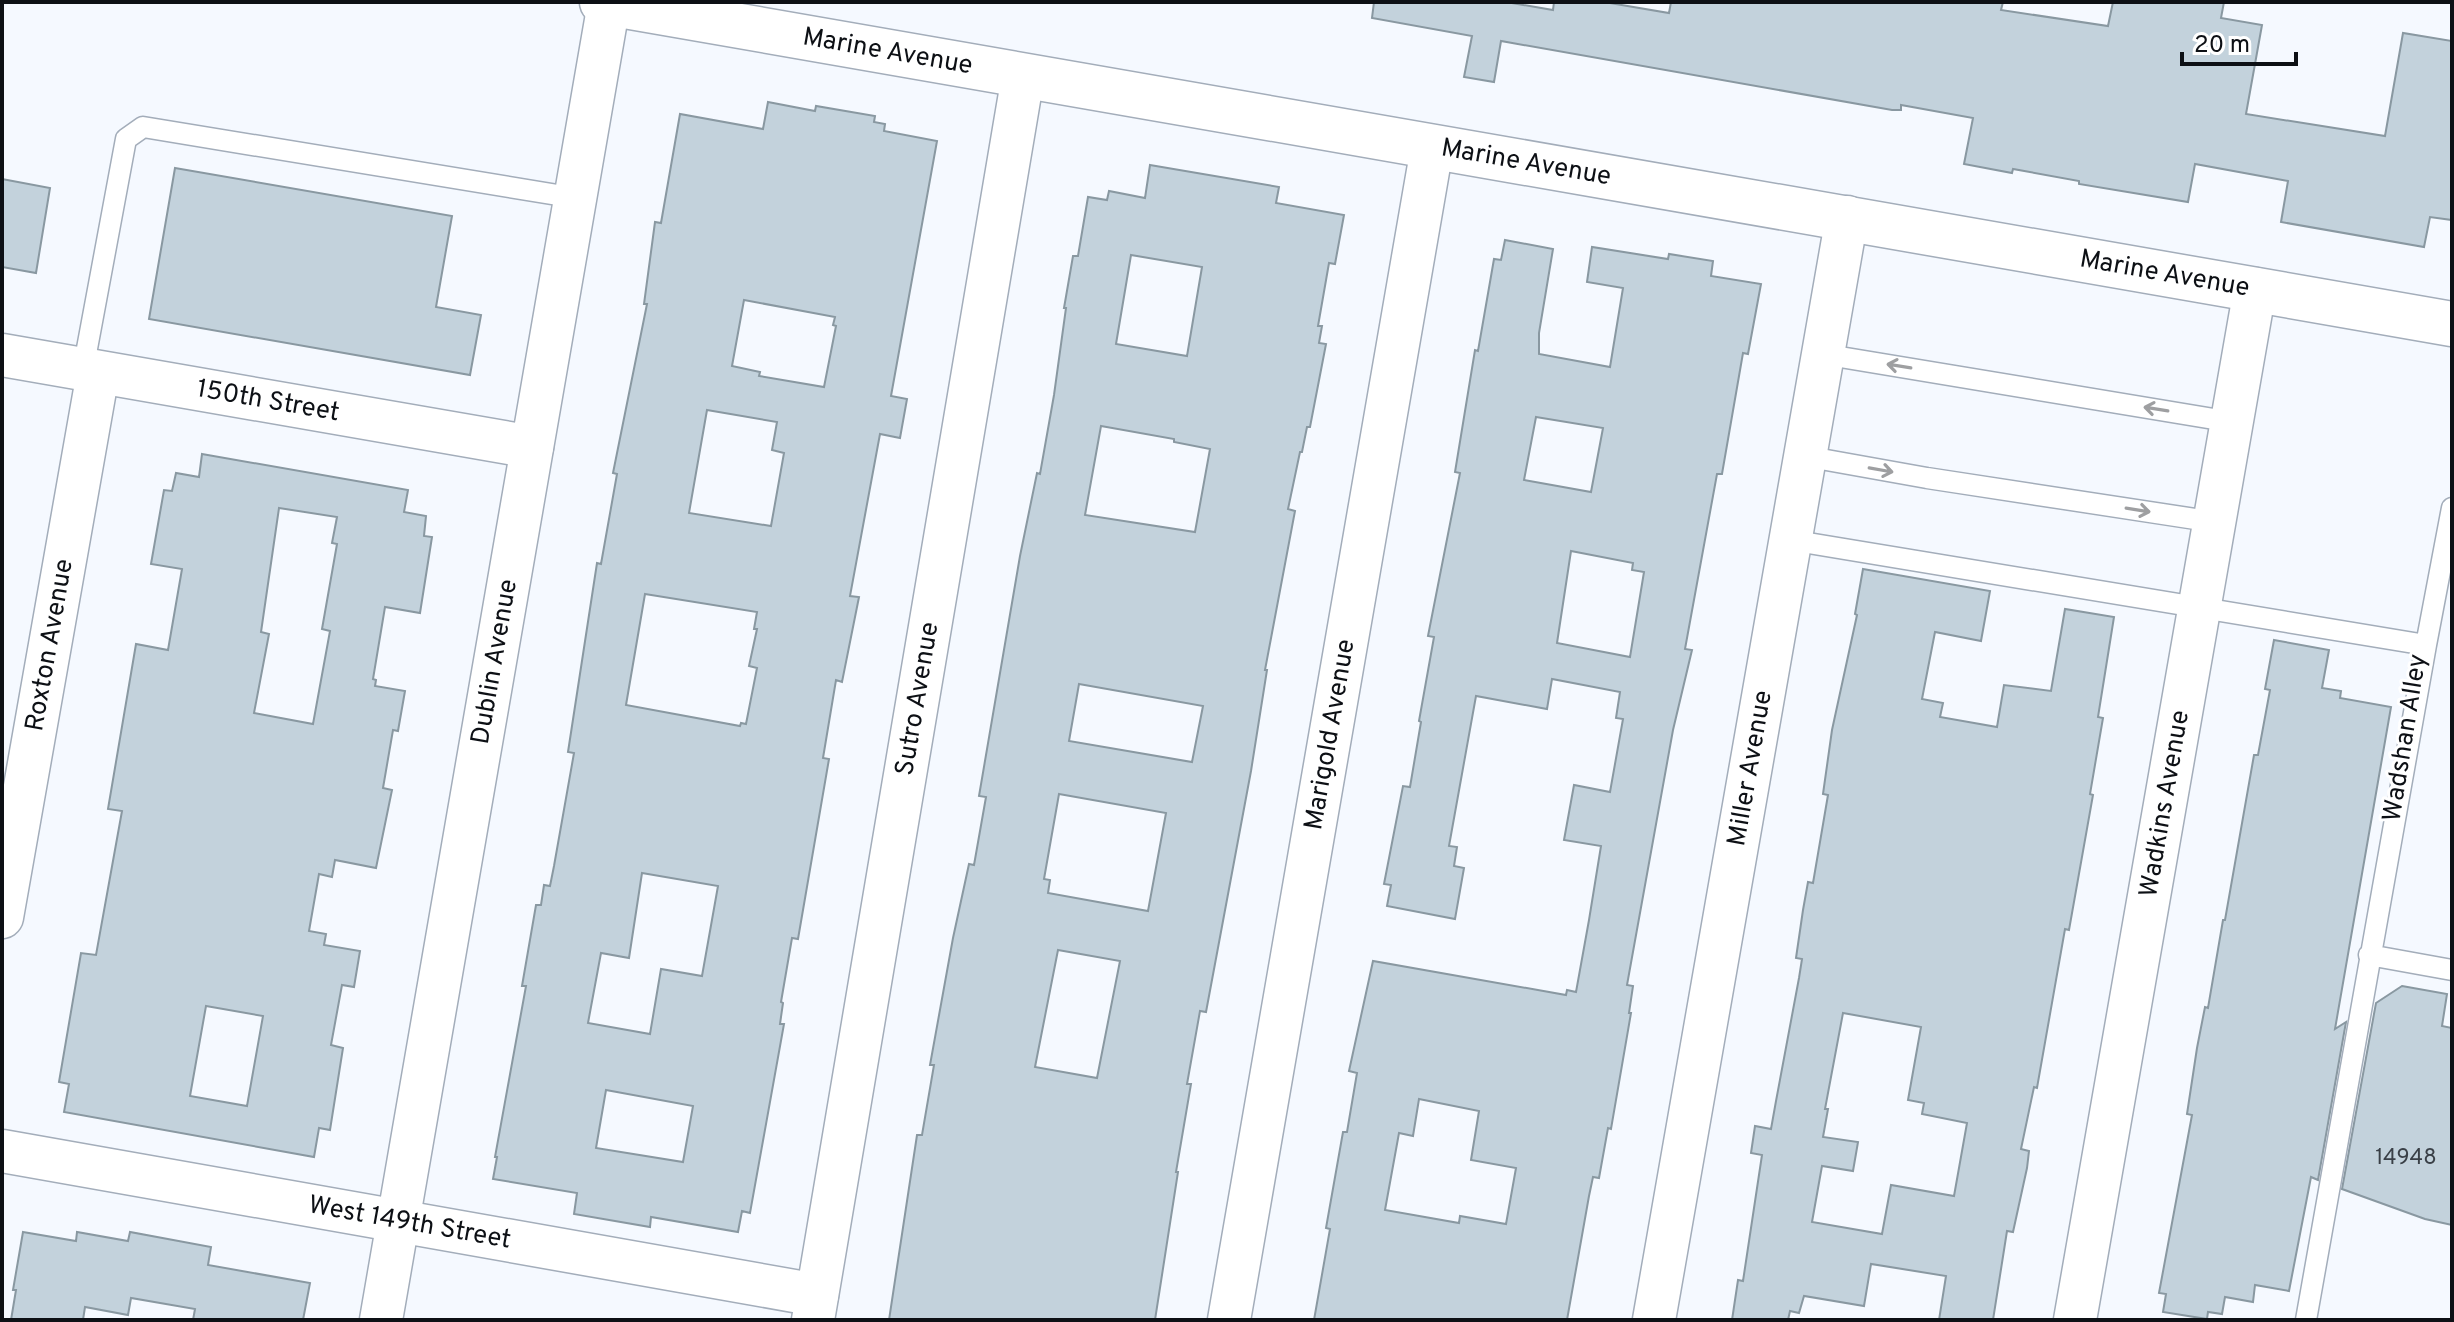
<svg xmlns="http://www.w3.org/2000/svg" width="2454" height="1322" font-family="Overpass,sans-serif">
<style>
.building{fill:#c3d2dc;stroke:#8998a1;stroke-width:2;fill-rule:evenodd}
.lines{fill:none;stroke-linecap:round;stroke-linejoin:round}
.lane-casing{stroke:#a3adba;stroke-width:23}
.street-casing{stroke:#a3adba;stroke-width:45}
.secondary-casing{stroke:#a3adba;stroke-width:47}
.lane{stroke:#fff;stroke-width:20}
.street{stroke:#fff;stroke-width:42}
.secondary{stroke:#fff;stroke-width:44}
.oneway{stroke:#9e9fa1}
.labels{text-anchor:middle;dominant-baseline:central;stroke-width:6;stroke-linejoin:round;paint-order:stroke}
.number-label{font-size:22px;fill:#3a4047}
.street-label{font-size:26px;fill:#0d1015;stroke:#fff}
</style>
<rect width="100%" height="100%" fill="#f5f9ff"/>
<path class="building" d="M 1374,2 L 1506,2 L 1553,10 L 1554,2 L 1604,2 L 1669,13 L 1671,2 L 2003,2 L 2001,10 L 2108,26 L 2113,2 L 2224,2 L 2221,18 L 2262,25 L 2246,114 L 2385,136 L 2403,33 L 2452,41 L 2452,220 L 2430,217 L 2424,247 L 2281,222 L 2288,181 L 2195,164 L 2188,202 L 2079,184 L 2079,181 L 2013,169 L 2012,173 L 1964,164 L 1973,118 L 1901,105 L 1901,110 L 1892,110 L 1501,41 L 1494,82 L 1464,77 L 1472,36 L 1372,18 Z
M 768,102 L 815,111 L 816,106 L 875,116 L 874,122 L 885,124 L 884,131 L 937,141 L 891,396 L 907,399 L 900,438 L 880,434 L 850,596 L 859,597 L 842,682 L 836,680 L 823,758 L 829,759 L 798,939 L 792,938 L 781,1002 L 783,1003 L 780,1024 L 784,1024 L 750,1213 L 742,1211 L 738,1232 L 651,1217 L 650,1227 L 574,1214 L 577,1193 L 493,1179 L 497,1157 L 495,1157 L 526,986 L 522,986 L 536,905 L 541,905 L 544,885 L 550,886 L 554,866 L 574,753 L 568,752 L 597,563 L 601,564 L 617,474 L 613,473 L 647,304 L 644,304 L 655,222 L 661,223 L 680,114 L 763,129 ZM 744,300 L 835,317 L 833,325 L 836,326 L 824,387 L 759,376 L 760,372 L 732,366 ZM 707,410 L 777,422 L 772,450 L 784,453 L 771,526 L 689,513 ZM 645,594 L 757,612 L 754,629 L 757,629 L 749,666 L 757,668 L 746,724 L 741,723 L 740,726 L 626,705 ZM 642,873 L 718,886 L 702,976 L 661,969 L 650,1034 L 588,1023 L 601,953 L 629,958 ZM 606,1090 L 693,1106 L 683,1162 L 596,1148 Z
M 1150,165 L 1279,187 L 1276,203 L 1344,215 L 1335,264 L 1329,263 L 1318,326 L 1322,326 L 1319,343 L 1326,344 L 1310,427 L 1307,427 L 1302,452 L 1300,452 L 1288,509 L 1295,511 L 1265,670 L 1267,670 L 1251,771 L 1206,1012 L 1200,1011 L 1187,1084 L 1191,1084 L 1176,1172 L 1178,1172 L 1155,1320 L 889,1320 L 917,1135 L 922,1135 L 934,1065 L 930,1065 L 953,938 L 969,864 L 974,865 L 986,797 L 979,796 L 1020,556 L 1037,473 L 1040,474 L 1054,395 L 1066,308 L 1064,308 L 1073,256 L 1078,256 L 1088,197 L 1107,200 L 1109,191 L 1145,198 ZM 1131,255 L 1202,267 L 1187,356 L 1116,344 ZM 1101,426 L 1174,439 L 1174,442 L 1210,449 L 1195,532 L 1085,515 ZM 1079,684 L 1203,706 L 1192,762 L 1069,741 ZM 1059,794 L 1166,813 L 1148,911 L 1048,893 L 1050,880 L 1044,879 ZM 1058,950 L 1120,961 L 1097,1078 L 1035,1067 Z
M 175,168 L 452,216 L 436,307 L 481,315 L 470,375 L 149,319 Z
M 2,179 L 50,188 L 36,273 L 2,267 Z
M 1505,240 L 1553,249 L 1539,333 L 1539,354 L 1610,367 L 1623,288 L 1587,282 L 1592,247 L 1668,259 L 1669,254 L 1713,261 L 1711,276 L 1761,284 L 1748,354 L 1743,353 L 1722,474 L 1717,474 L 1685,649 L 1692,650 L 1673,730 L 1627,985 L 1633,986 L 1629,1013 L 1631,1013 L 1611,1129 L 1608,1128 L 1599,1178 L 1593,1177 L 1589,1196 L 1567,1320 L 1314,1320 L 1330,1229 L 1326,1228 L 1343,1132 L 1347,1132 L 1357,1073 L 1349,1071 L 1373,961 L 1566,995 L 1567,990 L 1576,992 L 1589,920 L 1601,846 L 1564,840 L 1574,785 L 1610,792 L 1623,719 L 1616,718 L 1620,692 L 1552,679 L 1547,709 L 1476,696 L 1449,846 L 1457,847 L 1454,866 L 1464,868 L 1455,919 L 1387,906 L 1391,885 L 1384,884 L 1403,786 L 1410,787 L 1421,722 L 1419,721 L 1434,637 L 1428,636 L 1460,473 L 1455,472 L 1475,350 L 1478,351 L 1494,259 L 1501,260 ZM 1536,417 L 1603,428 L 1591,492 L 1524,480 ZM 1571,551 L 1633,563 L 1632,570 L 1644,572 L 1630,657 L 1557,643 ZM 1419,1099 L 1479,1111 L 1471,1160 L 1516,1168 L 1506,1224 L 1460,1216 L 1459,1223 L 1385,1210 L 1399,1133 L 1413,1136 Z
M 202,454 L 408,490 L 404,512 L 426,516 L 424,536 L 432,537 L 420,613 L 385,607 L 373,679 L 376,680 L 375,686 L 405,691 L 398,731 L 393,730 L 383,788 L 392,790 L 376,868 L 335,860 L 332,877 L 319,874 L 309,931 L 326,934 L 324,945 L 360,951 L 354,987 L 342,985 L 331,1045 L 343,1048 L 330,1130 L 319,1128 L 314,1157 L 64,1112 L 69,1084 L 59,1082 L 81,953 L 96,955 L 122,811 L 108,809 L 136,644 L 168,650 L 182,569 L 151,564 L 164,490 L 172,491 L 176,473 L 199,477 ZM 279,508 L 337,517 L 332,543 L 337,544 L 322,629 L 330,631 L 313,724 L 254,713 L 269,634 L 261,632 ZM 206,1006 L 263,1016 L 247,1106 L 190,1096 Z
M 1863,569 L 1990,591 L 1981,641 L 1935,632 L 1922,699 L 1943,703 L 1940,717 L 1997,727 L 2004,685 L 2051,691 L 2065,609 L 2114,617 L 2098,717 L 2103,718 L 2090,794 L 2093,795 L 2069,930 L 2065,929 L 2037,1088 L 2034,1087 L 2021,1149 L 2029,1151 L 2027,1168 L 2013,1232 L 2007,1231 L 1993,1320 L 1939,1320 L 1946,1276 L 1871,1264 L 1864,1306 L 1804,1296 L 1799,1313 L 1790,1311 L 1788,1320 L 1732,1320 L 1738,1280 L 1743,1281 L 1762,1155 L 1751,1153 L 1755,1126 L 1771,1129 L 1776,1101 L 1799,978 L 1802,959 L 1796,958 L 1803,910 L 1808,882 L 1813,883 L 1828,795 L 1823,794 L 1832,730 L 1857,615 L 1855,614 ZM 1843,1013 L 1921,1027 L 1908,1100 L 1924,1103 L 1922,1114 L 1967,1123 L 1954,1196 L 1891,1185 L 1882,1234 L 1812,1222 L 1822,1166 L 1853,1171 L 1858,1142 L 1823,1137 L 1828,1109 L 1825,1109 Z
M 2274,640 L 2329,650 L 2322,688 L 2341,691 L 2340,698 L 2391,707 L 2335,1029 L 2346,1022 L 2318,1180 L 2311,1177 L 2289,1291 L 2255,1285 L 2253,1302 L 2225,1297 L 2222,1314 L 2208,1312 L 2207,1319 L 2163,1312 L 2166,1294 L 2159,1293 L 2192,1115 L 2187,1114 L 2197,1048 L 2205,1007 L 2208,1008 L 2223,920 L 2225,920 L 2254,755 L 2258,755 L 2270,690 L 2265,689 Z
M 2402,986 L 2447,994 L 2442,1026 L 2452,1028 L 2452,1225 L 2425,1219 L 2342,1189 L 2376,1003 Z
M 23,1232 L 76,1241 L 77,1232 L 128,1241 L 130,1232 L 211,1247 L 208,1265 L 310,1283 L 303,1320 L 193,1320 L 195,1309 L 131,1298 L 128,1315 L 85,1307 L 83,1320 L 11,1320 L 16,1290 L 13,1290 Z"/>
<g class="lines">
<g class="lane-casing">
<path id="lane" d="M 1822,354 L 2232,422
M 83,370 L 126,139 L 143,127 L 576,198
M 1804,456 L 1927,478 L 2215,522
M 1790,540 L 2426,645 L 2306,1320
M 2426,645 L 2452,508
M 2369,955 L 2452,970"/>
</g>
<g class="street-casing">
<g id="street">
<path id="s1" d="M 2,355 L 532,447"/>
<path id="s2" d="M 2,917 L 98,373"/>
<path id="s3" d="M 2,1151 L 817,1295"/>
<path id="s4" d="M 381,1320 L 609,3"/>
<path id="s5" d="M 813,1320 L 1023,76"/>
<path id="s6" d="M 1229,1320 L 1432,148"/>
<path id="s7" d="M 1654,1320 L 1847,217"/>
<path id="s8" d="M 2075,1320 L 2255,289"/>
</g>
</g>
<g class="secondary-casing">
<g id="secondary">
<path id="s9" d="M 602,2 L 2452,324"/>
</g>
</g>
<use href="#lane" class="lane"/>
<use href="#street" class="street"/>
<use href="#secondary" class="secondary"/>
</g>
<defs><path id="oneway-shaft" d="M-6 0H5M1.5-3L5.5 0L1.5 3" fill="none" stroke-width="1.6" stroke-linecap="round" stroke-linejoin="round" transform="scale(2)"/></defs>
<g class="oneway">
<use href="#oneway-shaft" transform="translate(1899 366) rotate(-171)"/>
<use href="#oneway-shaft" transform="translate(2156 409) rotate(-171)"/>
<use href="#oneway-shaft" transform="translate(1881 470) rotate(10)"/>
<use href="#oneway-shaft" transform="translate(2138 510) rotate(9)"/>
</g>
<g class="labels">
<g class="number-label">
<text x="2406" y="1158">14948</text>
</g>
<g class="street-label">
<text stroke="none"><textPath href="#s9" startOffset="290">Marine Avenue</textPath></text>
<text stroke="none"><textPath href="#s9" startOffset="938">Marine Avenue</textPath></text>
<text stroke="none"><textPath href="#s9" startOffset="1586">Marine Avenue</textPath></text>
<text stroke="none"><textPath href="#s1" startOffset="270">150th Street</textPath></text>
<text stroke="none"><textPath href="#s2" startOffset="276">Roxton Avenue</textPath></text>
<text stroke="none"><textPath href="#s4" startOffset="668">Dublin Avenue</textPath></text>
<text stroke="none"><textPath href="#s5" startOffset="630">Sutro Avenue</textPath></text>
<text stroke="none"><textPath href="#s6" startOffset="594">Marigold Avenue</textPath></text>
<text transform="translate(2406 738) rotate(-81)">Wadshan Alley</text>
<text stroke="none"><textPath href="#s7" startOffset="560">Miller Avenue</textPath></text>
<text stroke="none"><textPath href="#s8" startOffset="524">Wadkins Avenue</textPath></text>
<text stroke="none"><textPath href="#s3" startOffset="414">West 149th Street</textPath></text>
</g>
</g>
<rect width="2454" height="1322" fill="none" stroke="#0d1015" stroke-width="8"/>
<path d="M2182 52v12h114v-12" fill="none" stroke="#0d1015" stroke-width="4"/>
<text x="2194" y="52" font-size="24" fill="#0d1015" stroke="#ffffff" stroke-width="6" paint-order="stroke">20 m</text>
</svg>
